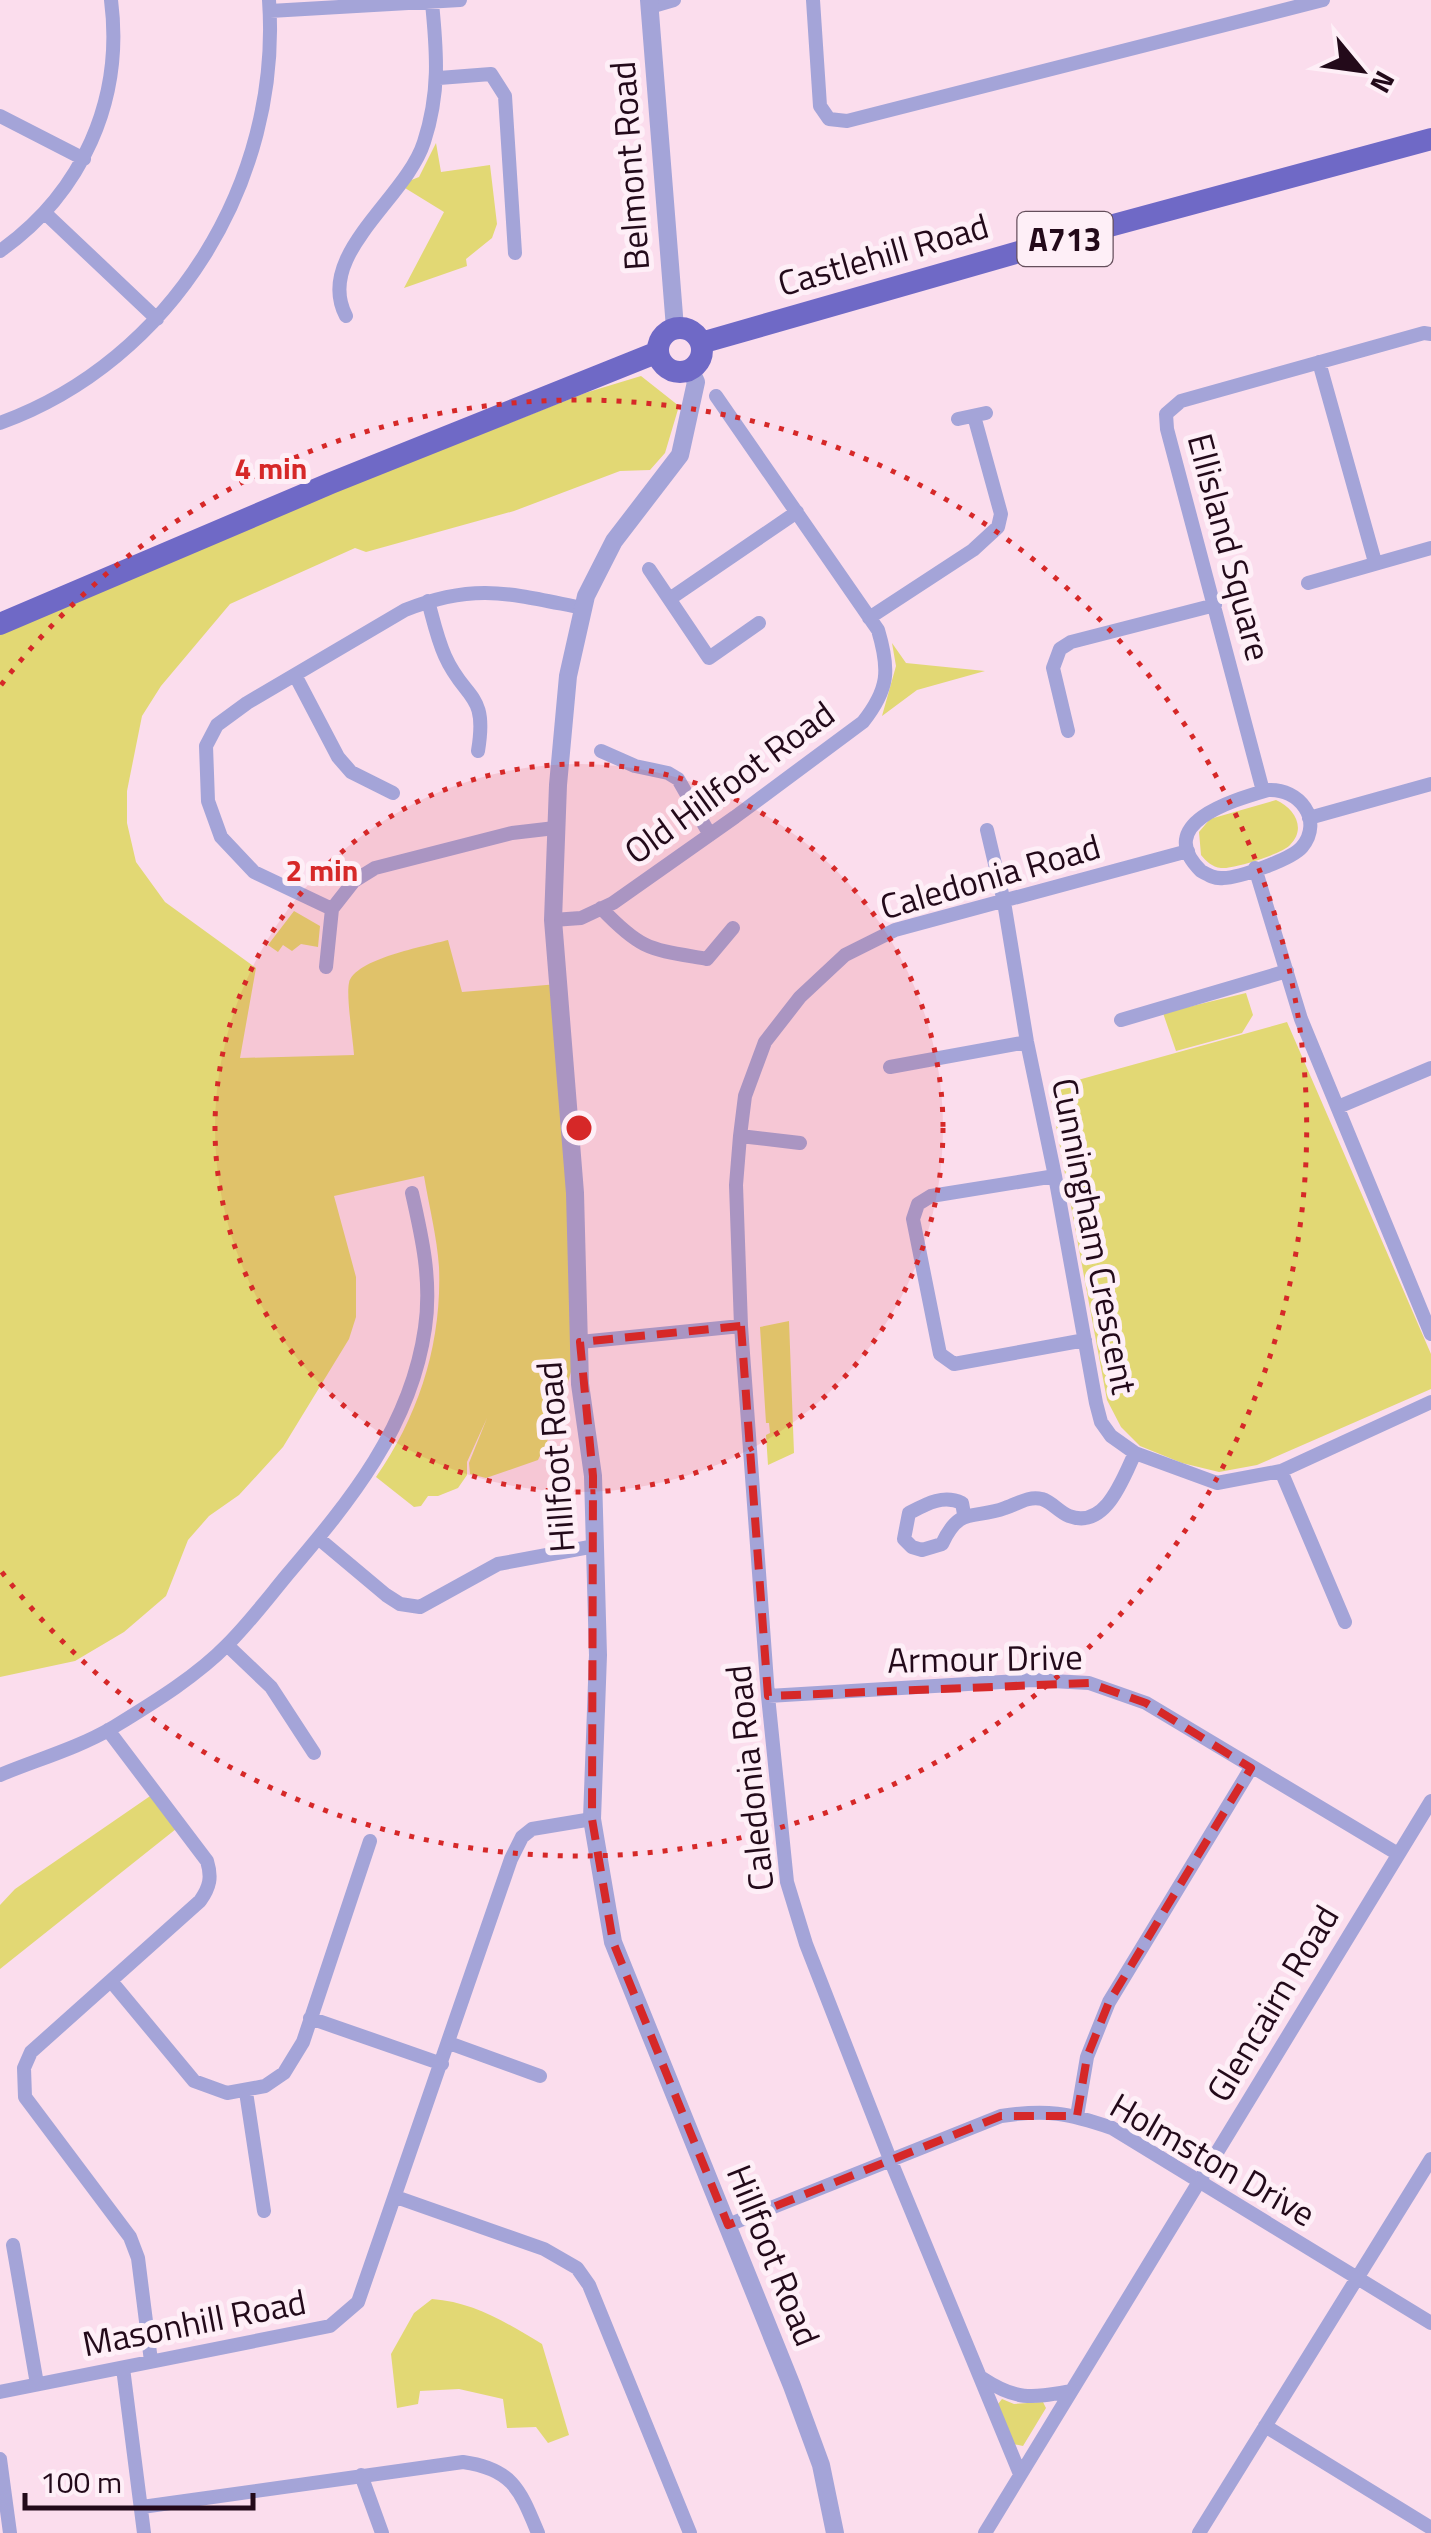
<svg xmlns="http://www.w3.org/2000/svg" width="1431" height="2533" font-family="'Titillium Web',sans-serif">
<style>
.green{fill:#e2d874}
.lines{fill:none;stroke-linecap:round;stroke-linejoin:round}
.minor{stroke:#a4a4d8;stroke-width:14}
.tertiary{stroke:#a4a4d8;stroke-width:18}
.primary{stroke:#6f69c6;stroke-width:22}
.marked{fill:none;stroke:#d62828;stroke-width:8;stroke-dasharray:20 12;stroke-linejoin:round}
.ring{fill:none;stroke:#d62828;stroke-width:5;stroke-dasharray:5 10}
.labels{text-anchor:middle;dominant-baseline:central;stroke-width:10;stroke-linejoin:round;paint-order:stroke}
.shield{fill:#feeff7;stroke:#654f5c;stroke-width:2.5}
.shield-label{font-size:32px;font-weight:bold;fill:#230a1a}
.street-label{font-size:35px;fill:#230a1a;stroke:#feeff7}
.centre{fill:#d62828;stroke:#feeff7;stroke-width:5}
.ring-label{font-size:30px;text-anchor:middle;font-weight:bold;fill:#d62828;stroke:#feeff7;stroke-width:10;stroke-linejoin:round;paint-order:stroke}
</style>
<rect width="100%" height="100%" fill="#fbdded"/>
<path class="green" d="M 436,143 L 441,172 L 490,165 L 497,224 L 492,238 L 466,259 L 467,266 L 404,288 L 444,212 L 405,188 L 409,181 L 419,177 Z
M 641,376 L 679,406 L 665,453 L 650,470 L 620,471 L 514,511 L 366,552 L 355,548 L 230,604 L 161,686 L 142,716 L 127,791 L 127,823 L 136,862 L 165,902 L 256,968 L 240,1058 L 354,1055 C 353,1039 346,996 349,983 C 354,959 426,946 448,940 L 462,992 L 558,984 L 580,1342 L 555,1425 L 538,1460 L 486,1478 L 470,1474 L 469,1463 L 487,1418 L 467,1462 L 467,1475 L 458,1488 L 438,1496 L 428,1496 L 421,1506 L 414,1507 L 376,1477 C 419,1415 442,1343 439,1267 C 437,1237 429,1206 424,1176 L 334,1196 L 356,1277 L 356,1317 L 349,1339 L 283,1447 L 239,1495 L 209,1516 L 188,1540 L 166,1596 L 124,1632 L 75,1661 L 0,1677 L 0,624 L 585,393 Z
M 892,643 L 906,663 L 985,671 L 917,690 L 882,716 L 896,666 Z
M 1276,800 C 1294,808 1307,828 1290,845 C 1282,854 1233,869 1221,868 C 1212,867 1206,861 1201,855 L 1199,832 L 1210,819 Z
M 294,911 L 320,926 L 318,947 L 301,944 L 292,951 L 283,945 L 278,952 L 268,945 Z
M 1246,993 L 1253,1015 L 1242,1033 L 1176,1051 L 1163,1013 Z
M 1287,1022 L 1431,1354 L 1431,1389 L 1257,1465 L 1219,1472 L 1182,1463 L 1140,1446 L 1121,1427 L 1107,1400 L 1049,1088 Z
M 789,1321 L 794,1453 L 768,1465 L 766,1435 L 770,1433 L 769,1423 L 766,1423 L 760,1327 Z
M 156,1792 L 181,1825 L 0,1969 L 0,1905 L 15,1889 Z
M 432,2299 C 474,2302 507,2323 542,2344 L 569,2435 L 548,2443 L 536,2427 L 507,2428 L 503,2399 L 459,2389 L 420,2391 L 418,2404 L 397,2408 L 391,2354 L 414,2313 Z
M 1002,2399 L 1014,2404 L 1043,2402 L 1046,2408 L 1023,2446 L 1013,2444 L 998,2404 Z"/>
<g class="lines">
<path class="minor" d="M 813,0 L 820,106 L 829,119 L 847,121 L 1323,0
M 650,7 L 674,0
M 270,11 L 460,0
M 439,78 L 491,74 L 505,96 L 515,253
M 0,116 L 84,159
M 45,213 L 157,319
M 0,251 C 82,193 124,100 111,0
M 346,316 C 314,255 406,199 424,142 C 440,93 437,53 432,3
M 1319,362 L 1375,562
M 958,419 L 986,413
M 0,423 C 172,361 282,181 269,0
M 649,569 L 709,658 L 759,623
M 1308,583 L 1431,548
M 671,598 L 797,512
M 428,601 C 433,619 437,638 445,656 C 465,701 488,691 478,751
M 869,618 L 973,550 L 998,527 L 1001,514 L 974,416
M 295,675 L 338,757 L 351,772 L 393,793
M 1068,731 L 1053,668 L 1060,649 L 1071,642 L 1215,605
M 601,751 L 635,766 L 668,773 L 678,779 L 710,835
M 1268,790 C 1299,788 1324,820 1302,847 C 1292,859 1239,878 1223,878 C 1215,879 1208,875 1201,871 C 1152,823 1234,800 1268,790 Z
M 1263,791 L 1167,429 L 1166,414 L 1181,401 L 1424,333 L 1431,334
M 1309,818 L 1431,784
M 555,828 L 512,833 L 375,868 L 354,881 L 332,909 L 254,872 L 221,837 L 208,801 L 206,746 L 217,725 L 247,703 L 405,610 C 476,582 511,594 583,608
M 987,830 L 1004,902 L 1027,1042 L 1055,1176 L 1096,1403 L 1101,1422 L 1111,1436 L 1135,1453 L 1217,1483 L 1281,1471 L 1431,1402
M 1255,868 L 1301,1019 L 1431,1334
M 601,908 C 642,951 650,949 707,959 L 733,928
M 553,920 L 581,918 L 613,903 L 735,817 L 863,722 C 889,689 890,670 878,630 L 716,396
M 326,967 L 332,909
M 1121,1020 L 1287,971
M 890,1067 L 1027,1042
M 1338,1107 L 1431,1068
M 740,1136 L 800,1143
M 1055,1176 L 931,1196 L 918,1204 L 913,1219 L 940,1354 L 954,1364 L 1085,1340
M 580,1342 L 741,1326
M 1281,1471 L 1345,1622
M 964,1514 L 962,1503 C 943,1494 926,1504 909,1513 L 904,1539 L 912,1547 L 922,1550 L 942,1544 C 960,1505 974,1520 1005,1508 C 1018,1504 1027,1496 1042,1499 C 1052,1502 1059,1512 1069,1516 C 1106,1530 1123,1478 1135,1453
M 318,1538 L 386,1595 L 400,1604 L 420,1607 L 498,1564 L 595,1546
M 227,1645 L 271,1687 L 314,1753
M 768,1696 L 1033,1680 L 1089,1683 L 1146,1703 L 1398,1854
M 108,1730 L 207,1861 C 212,1877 210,1887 200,1901 L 31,2052 L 24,2068 L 25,2097 L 130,2237 L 138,2258 L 151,2361
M 0,1775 C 36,1760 78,1748 112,1728 C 151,1704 196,1677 228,1644 C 249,1623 268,1598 287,1575 C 350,1501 411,1427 425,1328 C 432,1281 422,1237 412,1193
M 111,1981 L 194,2081 L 227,2093 L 265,2086 L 284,2073 L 303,2042 L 370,1841
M 310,2018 L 442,2064
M 449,2043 L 540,2076
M 246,2092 L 264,2211
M 1077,2116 L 1087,2057 L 1109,2002 L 1251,1768
M 396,2197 L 544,2249 L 577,2268 L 589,2285 L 690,2533
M 728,2225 L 1001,2116 C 1047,2109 1068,2113 1112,2128 L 1431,2323
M 13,2245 L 37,2384
M 123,2368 L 144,2533
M 982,2378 C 1017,2401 1031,2398 1071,2391
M 0,2392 L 330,2326 L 358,2302 L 511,1859 L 522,1837 L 532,1829 L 592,1819
M 1265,2426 L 1431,2528
M 0,2459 L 10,2533
M 1020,2474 L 890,2159 L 806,1944 L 787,1882 L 768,1696 L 741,1326 L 736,1185 L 740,1136 L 745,1096 L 765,1042 L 800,997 L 845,955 L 895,930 L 1188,851
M 361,2475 L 382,2533
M 142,2507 L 463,2462 C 513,2469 520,2490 538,2533
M 985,2533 L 1431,1801
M 1199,2533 L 1431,2159"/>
<path class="tertiary" d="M 649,0 L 675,328
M 690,369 L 696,382 L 680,455 L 614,541 L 586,596 L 568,676 L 558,785 L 553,920 L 575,1193 L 580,1384 L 593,1476 L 598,1655 L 592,1819 L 613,1942 L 792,2386 L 821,2465 L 835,2533"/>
<path class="primary" d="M658 350a22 22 0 1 1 44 0a22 22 0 1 1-44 0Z
M 701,343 L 1106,227 L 1431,139
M 0,624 L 331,483 L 658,352"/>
</g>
<path class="marked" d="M 741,1326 L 768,1696 L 1089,1683 L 1146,1703 L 1251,1768 L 1109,2002 L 1087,2057 L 1077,2116 L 1001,2116 L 728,2225 L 613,1942 L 592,1819 L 593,1476 L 580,1342 Z"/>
<circle cx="579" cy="1128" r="364" fill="#d62828" fill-opacity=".12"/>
<g class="ring">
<circle cx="579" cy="1128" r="364"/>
<path d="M1 685A728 728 0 1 1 1 1571"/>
</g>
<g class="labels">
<rect class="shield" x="1017.5" y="212" width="95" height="54" rx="8"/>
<g class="shield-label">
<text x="1065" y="239">A713</text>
</g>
<g class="street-label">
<text transform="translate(629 166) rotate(-94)">Belmont Road</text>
<text transform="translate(883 254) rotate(-16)">Castlehill Road</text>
<text transform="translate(1230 547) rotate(75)">Ellisland Square</text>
<text transform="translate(729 782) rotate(-36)">Old Hillfoot Road</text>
<text transform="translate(990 876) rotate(-16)">Caledonia Road</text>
<text transform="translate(1095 1236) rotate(79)">Cunningham Crescent</text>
<text transform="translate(555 1457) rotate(-94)">Hillfoot Road</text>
<text transform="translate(985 1658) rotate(-1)">Armour Drive</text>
<text transform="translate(749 1778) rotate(-96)">Caledonia Road</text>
<text transform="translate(1272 2003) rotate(-59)">Glencairn Road</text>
<text transform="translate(1213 2159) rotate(30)">Holmston Drive</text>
<text transform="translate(774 2255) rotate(68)">Hillfoot Road</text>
<text transform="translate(194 2322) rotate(-11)">Masonhill Road</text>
</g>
</g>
<circle cx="579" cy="1128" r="15" class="centre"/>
<g class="ring-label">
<text x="271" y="479">4 min</text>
<text x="322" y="881">2 min</text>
</g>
<g transform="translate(1361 70) rotate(119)" stroke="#feeff7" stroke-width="8" paint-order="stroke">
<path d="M0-8L18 38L0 25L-18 38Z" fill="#230a1a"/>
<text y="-15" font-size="28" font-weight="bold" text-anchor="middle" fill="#230a1a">N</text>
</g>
<path d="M25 2493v15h228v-15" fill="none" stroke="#230a1a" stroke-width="5"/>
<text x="40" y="2493" font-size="30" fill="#230a1a" stroke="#feeff7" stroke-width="8" paint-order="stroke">100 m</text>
</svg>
